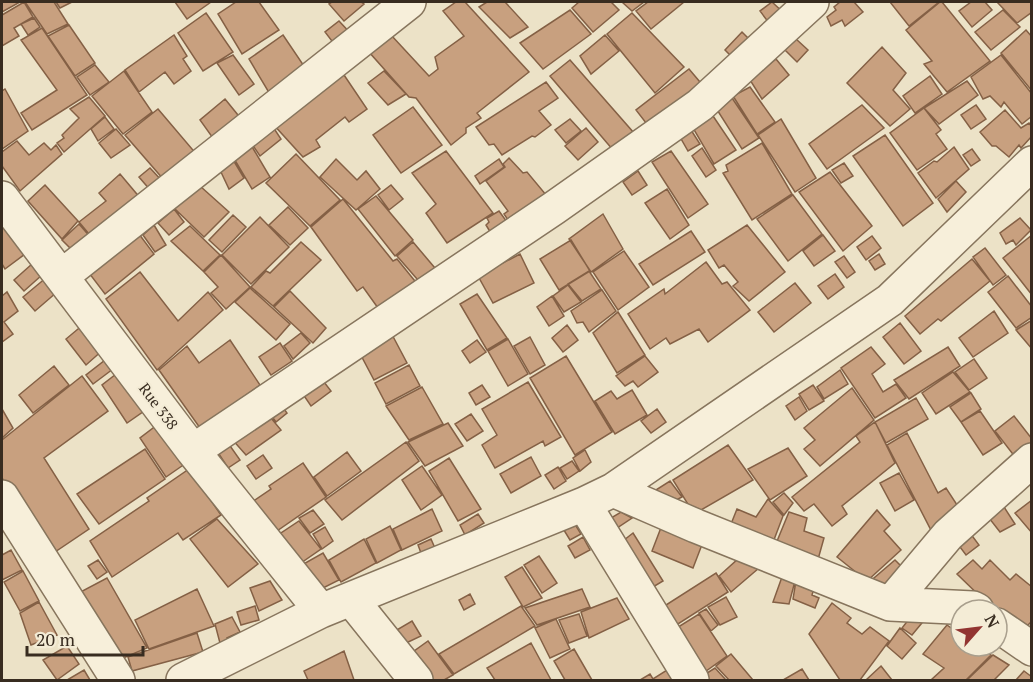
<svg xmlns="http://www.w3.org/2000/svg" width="1033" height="682" font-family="'PT Serif',serif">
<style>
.building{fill:#c8a07f;stroke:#846045;stroke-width:1.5}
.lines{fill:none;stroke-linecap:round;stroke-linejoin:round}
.minor-casing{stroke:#87755d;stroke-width:36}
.minor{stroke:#f7efda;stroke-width:33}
.labels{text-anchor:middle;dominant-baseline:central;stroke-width:4.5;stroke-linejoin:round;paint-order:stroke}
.street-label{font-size:15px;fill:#382c20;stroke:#f4ecd6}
</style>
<rect width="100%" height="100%" fill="#ece2c7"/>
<path class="building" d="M 2,2 L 20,2 L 2,12 Z
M 24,2 L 33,17 L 14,28 L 19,36 L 2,46 L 2,15 Z
M 25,2 L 54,2 L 68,24 L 47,34 Z
M 56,2 L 72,2 L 60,8 Z
M 175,2 L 211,2 L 187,19 Z
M 236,2 L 259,2 L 279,30 L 242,54 L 218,14 Z
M 332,2 L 361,2 L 364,4 L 344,21 L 329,4 Z
M 456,2 L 465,2 L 529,72 L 477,113 L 481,118 L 466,128 L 466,133 L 451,145 L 416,98 L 409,97 L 369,52 L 391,35 L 429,76 L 438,69 L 435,57 L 464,36 L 443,11 Z
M 487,2 L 505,2 L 528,27 L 510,38 L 479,7 Z
M 579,2 L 611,2 L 619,10 L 593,32 L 572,8 Z
M 622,2 L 644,2 L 632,11 Z
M 648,2 L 684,2 L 651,29 L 636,11 Z
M 772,2 L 786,15 L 772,27 L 760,11 Z
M 840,2 L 854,2 L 863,12 L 845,26 L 842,20 L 831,26 L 827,17 L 836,10 L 834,7 Z
M 890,2 L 939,2 L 909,26 Z
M 940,2 L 942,2 L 990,61 L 947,92 L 924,64 L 932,61 L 906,30 Z
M 971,2 L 985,2 L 992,10 L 972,27 L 959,11 Z
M 997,2 L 1032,2 L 1032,12 L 1017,23 Z
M 570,10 L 591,34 L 543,69 L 520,43 Z
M 1003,10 L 1020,27 L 991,50 L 975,32 Z
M 206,13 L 233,52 L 203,71 L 178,33 Z
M 632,13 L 684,67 L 655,93 L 607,34 Z
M 34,18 L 40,27 L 28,35 L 21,24 Z
M 339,21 L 353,36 L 338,49 L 325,32 Z
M 69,25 L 95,63 L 75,76 L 48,36 Z
M 42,28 L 87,95 L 32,130 L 21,113 L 57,90 L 21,40 Z
M 1026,30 L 1032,37 L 1032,91 L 1001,53 Z
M 742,32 L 753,43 L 736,61 L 725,50 Z
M 174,35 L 187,56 L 183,59 L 191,71 L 174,84 L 165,72 L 139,92 L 125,70 Z
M 283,35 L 306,69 L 271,96 L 249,59 Z
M 605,35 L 619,51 L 591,74 L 580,56 Z
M 796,39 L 808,50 L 797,62 L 785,50 Z
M 882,47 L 906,73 L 893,90 L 910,109 L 890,126 L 847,83 Z
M 233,55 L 254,84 L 239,95 L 217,63 Z
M 1001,55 L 1032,94 L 1032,116 L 1022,124 L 1004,102 L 1001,107 L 990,96 L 983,99 L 971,77 Z
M 776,59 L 789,75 L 762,99 L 750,80 Z
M 570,60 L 641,141 L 619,157 L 550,76 Z
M 95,65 L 109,82 L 90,95 L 77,77 Z
M 689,69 L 705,88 L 653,132 L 636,110 Z
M 124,71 L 152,112 L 123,134 L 92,96 Z
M 384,71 L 406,94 L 388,105 L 368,83 Z
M 342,72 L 367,109 L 349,122 L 345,117 L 316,140 L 320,147 L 303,157 L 273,124 Z
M 930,76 L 942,94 L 915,113 L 903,96 Z
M 967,81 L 978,95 L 939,124 L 924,108 Z
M 546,82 L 558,98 L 539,111 L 551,125 L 535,137 L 532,136 L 502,155 L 494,144 L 489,145 L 476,127 Z
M 750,87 L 775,122 L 757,134 L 733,96 Z
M 5,89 L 28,131 L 2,149 L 2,91 Z
M 730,95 L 759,138 L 742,149 L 714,105 Z
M 89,97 L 105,116 L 64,152 L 57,143 L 64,138 L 62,135 L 79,118 L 70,109 Z
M 225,99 L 242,120 L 215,141 L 200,120 Z
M 862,105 L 884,128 L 827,169 L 809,144 Z
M 976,105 L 986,119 L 971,129 L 961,115 Z
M 413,107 L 442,145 L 401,173 L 373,135 Z
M 924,108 L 941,130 L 936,134 L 947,149 L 917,170 L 890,133 Z
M 158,109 L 198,156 L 164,180 L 125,135 Z
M 1005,110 L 1021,128 L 1029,123 L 1032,127 L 1032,136 L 1021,148 L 1019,145 L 1009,157 L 996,146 L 992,146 L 980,132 Z
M 711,113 L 736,150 L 714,164 L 693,128 Z
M 105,117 L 114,129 L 98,141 L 91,129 Z
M 570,119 L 581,131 L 566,143 L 555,130 Z
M 781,119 L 816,178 L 795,192 L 758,135 Z
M 273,127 L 281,139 L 260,156 L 252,144 Z
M 586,128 L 598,142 L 578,160 L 565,146 Z
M 116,129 L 130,145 L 111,158 L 99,143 Z
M 691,130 L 700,144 L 688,151 L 680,137 Z
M 885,135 L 933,203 L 903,226 L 853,156 Z
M 17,141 L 29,155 L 44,143 L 51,150 L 56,145 L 62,154 L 20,191 L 2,166 L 2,152 Z
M 762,143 L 792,194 L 752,220 L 723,173 L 728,171 L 726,165 Z
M 251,145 L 270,177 L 252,189 L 233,157 Z
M 954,147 L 969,169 L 936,198 L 918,173 L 934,161 L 937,162 Z
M 702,148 L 716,170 L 706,177 L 692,156 Z
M 972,149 L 980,160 L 971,166 L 963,155 Z
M 446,151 L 493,213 L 447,243 L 426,213 L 436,204 L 412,173 Z
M 671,151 L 708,204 L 688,218 L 652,162 Z
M 296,154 L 340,200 L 310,226 L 266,183 Z
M 232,158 L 244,178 L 229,189 L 220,170 Z
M 509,158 L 523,173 L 527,172 L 552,202 L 514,229 L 504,214 L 508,211 L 486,181 L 505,167 L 503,164 Z
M 336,159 L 357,180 L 366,171 L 380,189 L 356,210 L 320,177 Z
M 499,159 L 504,167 L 480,184 L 475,176 Z
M 844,163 L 853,176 L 841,183 L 832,170 Z
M 150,168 L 163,182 L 151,191 L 139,177 Z
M 638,171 L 647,185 L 632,195 L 623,182 Z
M 830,172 L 872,226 L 843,251 L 799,192 Z
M 120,174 L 141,199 L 94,240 L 79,222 L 106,201 L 99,193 Z
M 956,181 L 966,192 L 947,212 L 938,199 Z
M 45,185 L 78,221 L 62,239 L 28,201 Z
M 391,185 L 403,199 L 389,210 L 378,195 Z
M 200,186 L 229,212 L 204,237 L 174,208 Z
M 667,189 L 689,225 L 670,239 L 645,203 Z
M 793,195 L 822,234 L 788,261 L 757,219 Z
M 376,196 L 413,240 L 395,256 L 358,209 Z
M 343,199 L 393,261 L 397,259 L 419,286 L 378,308 L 363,287 L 357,291 L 311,227 Z
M 288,207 L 308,228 L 290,245 L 269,225 Z
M 174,209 L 184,222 L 169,235 L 158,223 Z
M 499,211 L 512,229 L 495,240 L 486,225 L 489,222 L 487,218 Z
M 603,214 L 623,249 L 591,272 L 569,239 Z
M 233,215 L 246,227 L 222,252 L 209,240 Z
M 260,217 L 289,247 L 251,284 L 222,255 Z
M 1020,218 L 1031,230 L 1016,245 L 1013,240 L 1006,244 L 1000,233 Z
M 2,224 L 25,254 L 5,269 L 2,264 Z
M 79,224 L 92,239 L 76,254 L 62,240 Z
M 154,225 L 166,245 L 155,252 L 143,235 Z
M 747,225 L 785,272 L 749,301 L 733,286 L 738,282 L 724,265 L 719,268 L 708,250 Z
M 190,226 L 220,255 L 203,271 L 171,241 Z
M 691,231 L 705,252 L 653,285 L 639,264 Z
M 139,234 L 154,254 L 105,294 L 89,273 Z
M 823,235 L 835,251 L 814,266 L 803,251 Z
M 1032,235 L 1032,295 L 1003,258 Z
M 872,236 L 881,248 L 866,260 L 857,247 Z
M 571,240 L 590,271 L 559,290 L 540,259 Z
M 301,242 L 321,260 L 273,306 L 251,287 L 266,271 L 270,273 Z
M 413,242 L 440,274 L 424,287 L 397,256 Z
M 985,248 L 1006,275 L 993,285 L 973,257 Z
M 624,251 L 649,287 L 618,310 L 593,272 Z
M 520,254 L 534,283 L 493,303 L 478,276 Z
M 879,254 L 885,264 L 875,270 L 869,261 Z
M 221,255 L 250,287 L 226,309 L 211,293 L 218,287 L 204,272 Z
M 844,256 L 855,272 L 847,278 L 835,262 Z
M 972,259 L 990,281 L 941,321 L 938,319 L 920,334 L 905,316 Z
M 706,262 L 722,284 L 727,282 L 750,310 L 708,342 L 699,329 L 670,344 L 666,338 L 650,349 L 628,314 L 664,289 L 665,294 Z
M 32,264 L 42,275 L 24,291 L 14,280 Z
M 589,271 L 601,289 L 582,301 L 568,284 Z
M 53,272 L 64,286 L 35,311 L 23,297 Z
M 140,272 L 178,321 L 208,292 L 223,310 L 157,370 L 106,299 Z
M 835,274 L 844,287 L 828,299 L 818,286 Z
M 1008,276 L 1032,307 L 1032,317 L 1016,328 L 988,292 Z
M 795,283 L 811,303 L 774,332 L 758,312 Z
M 568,285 L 581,302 L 564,312 L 553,296 Z
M 250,288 L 290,324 L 276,340 L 235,302 Z
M 602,290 L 616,311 L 589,332 L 583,322 L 577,323 L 571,311 Z
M 290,291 L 326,328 L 313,343 L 274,307 Z
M 7,292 L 18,311 L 4,322 L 13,334 L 2,342 L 2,296 Z
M 477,294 L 507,338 L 487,350 L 460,304 Z
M 552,296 L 564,316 L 549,326 L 537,307 Z
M 994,311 L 1008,333 L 973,357 L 959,338 Z
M 618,312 L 645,355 L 617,373 L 593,333 Z
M 1032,320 L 1032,349 L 1016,330 Z
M 900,323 L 921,351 L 904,364 L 883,337 Z
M 84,324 L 104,349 L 86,365 L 66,339 Z
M 567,325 L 578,340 L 563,352 L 552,338 Z
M 388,327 L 407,363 L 374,380 L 355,344 Z
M 301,333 L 310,343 L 293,359 L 284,346 Z
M 530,337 L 545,365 L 530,374 L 514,346 Z
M 508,339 L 528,374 L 508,386 L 488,351 Z
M 230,340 L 260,385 L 200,428 L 159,370 L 187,346 L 199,363 Z
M 477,340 L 486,352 L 470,363 L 462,351 Z
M 280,343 L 292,361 L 271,375 L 259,357 Z
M 871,347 L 885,364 L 872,374 L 883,392 L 896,384 L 906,398 L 875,418 L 841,368 Z
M 948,347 L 960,366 L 909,399 L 894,380 Z
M 566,356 L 612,432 L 575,455 L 530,378 Z
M 645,356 L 658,372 L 638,387 L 633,381 L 625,386 L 616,376 Z
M 109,357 L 117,366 L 93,384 L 86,375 Z
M 974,359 L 987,378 L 969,390 L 955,372 Z
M 409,365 L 420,386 L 386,404 L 375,383 Z
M 54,366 L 69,385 L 33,413 L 19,395 Z
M 840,370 L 848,384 L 824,399 L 817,387 Z
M 120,371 L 147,409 L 127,423 L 102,385 Z
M 953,372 L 970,392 L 936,414 L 922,393 Z
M 317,373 L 331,391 L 311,406 L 298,387 Z
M 82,376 L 108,411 L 44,458 L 89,529 L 49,556 L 2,478 L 2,440 Z
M 528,382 L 561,437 L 545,446 L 543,441 L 495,468 L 482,445 L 497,435 L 482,409 Z
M 482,385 L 490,397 L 476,405 L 469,393 Z
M 813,385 L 824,401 L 809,410 L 799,394 Z
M 422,387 L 443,424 L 409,440 L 386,406 Z
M 852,388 L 874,420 L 820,466 L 804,449 L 815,440 L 804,428 Z
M 632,390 L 647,415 L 615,434 L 595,401 L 611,391 L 617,399 Z
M 971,393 L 981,409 L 961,422 L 950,407 Z
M 799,397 L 807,411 L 795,420 L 786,406 Z
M 916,398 L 928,419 L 886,443 L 875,422 Z
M 279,402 L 287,413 L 276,422 L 267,410 Z
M 2,409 L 13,428 L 2,438 Z
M 657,409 L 666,422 L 651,433 L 641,421 Z
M 980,411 L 1002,443 L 983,455 L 961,422 Z
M 266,412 L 281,430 L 246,455 L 230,437 Z
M 471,414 L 483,431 L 467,441 L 455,424 Z
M 1014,416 L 1032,439 L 1032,459 L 1022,466 L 995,431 Z
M 875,422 L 895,463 L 842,506 L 847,514 L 832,526 L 814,504 L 804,511 L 792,497 L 860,442 L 856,436 Z
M 448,423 L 463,446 L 425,466 L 408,442 Z
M 157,425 L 192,459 L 166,477 L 140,438 Z
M 907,433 L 938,493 L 946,488 L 961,511 L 933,534 L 887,445 Z
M 406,442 L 419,461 L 342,520 L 325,500 Z
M 228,443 L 240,460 L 228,468 L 217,451 Z
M 728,445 L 753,480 L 694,514 L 673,480 Z
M 788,448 L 807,476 L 770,500 L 748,469 Z
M 145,449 L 165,479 L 99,524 L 77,494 Z
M 585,450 L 591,462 L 580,471 L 573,458 Z
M 347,452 L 361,471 L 327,496 L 314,477 Z
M 263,455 L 272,468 L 256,479 L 247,466 Z
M 531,457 L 541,476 L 511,493 L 500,474 Z
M 449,458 L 481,509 L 458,521 L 429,471 Z
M 572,461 L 579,471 L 567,479 L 560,468 Z
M 303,463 L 326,497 L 274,533 L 252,502 L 271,489 L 269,486 Z
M 422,466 L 442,495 L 421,510 L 402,480 Z
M 558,467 L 566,481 L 554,489 L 545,475 Z
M 189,469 L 221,515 L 183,540 L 178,533 L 112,577 L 90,541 L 149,501 L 147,498 Z
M 899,473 L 914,500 L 895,511 L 880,483 Z
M 670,481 L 682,497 L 665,506 L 648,495 Z
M 784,493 L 793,503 L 784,515 L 773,502 Z
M 768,499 L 783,516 L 772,545 L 729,529 L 737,509 L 756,517 Z
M 1032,500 L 1032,533 L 1015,513 Z
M 1004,507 L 1015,524 L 1000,532 L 989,518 Z
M 432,509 L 442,531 L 402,550 L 393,529 Z
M 313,510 L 324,524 L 310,533 L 299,518 Z
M 877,510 L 890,525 L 884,531 L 901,550 L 867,581 L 837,557 Z
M 621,512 L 632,518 L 608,534 L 601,524 Z
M 789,512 L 807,518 L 804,531 L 824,538 L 817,563 L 775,546 Z
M 478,514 L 484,523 L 465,535 L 460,525 Z
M 217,519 L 258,564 L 228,587 L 190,539 Z
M 299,521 L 321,549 L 298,565 L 278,535 Z
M 573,521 L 581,534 L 570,540 L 562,527 Z
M 662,525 L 703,542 L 693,568 L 652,551 Z
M 390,526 L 401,550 L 377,563 L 366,539 Z
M 325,527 L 333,541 L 322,549 L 313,534 Z
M 633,533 L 663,581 L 643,593 L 614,548 Z
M 970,533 L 979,545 L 966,555 L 957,543 Z
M 583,537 L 590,550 L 575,558 L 568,546 Z
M 364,539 L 376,563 L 341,582 L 329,560 Z
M 431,539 L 438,555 L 424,561 L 418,545 Z
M 11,550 L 22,570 L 2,580 L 2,555 Z
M 323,553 L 339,580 L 315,592 L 300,566 Z
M 539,556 L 557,583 L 542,593 L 524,565 Z
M 738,559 L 759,568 L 731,592 L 719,576 Z
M 98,560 L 107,572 L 97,579 L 88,566 Z
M 895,560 L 907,572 L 879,592 L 867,584 Z
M 973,560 L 982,569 L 990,560 L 1010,580 L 1016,574 L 1032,587 L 1032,621 L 1019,634 L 957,574 Z
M 522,567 L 542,598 L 523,607 L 505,577 Z
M 23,571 L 39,601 L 20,611 L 4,582 Z
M 716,573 L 728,592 L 667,631 L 655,612 Z
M 782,577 L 795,581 L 789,604 L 773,602 Z
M 107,578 L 147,648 L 109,664 L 71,597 Z
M 270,581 L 282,600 L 259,611 L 250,588 Z
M 796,581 L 814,588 L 812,595 L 819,598 L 815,608 L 793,599 Z
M 197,589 L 214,626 L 149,649 L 135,620 Z
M 582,589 L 590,607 L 537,625 L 525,608 Z
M 470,594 L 475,604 L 464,610 L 459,600 Z
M 726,597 L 737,617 L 720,625 L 708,607 Z
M 617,598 L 629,619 L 589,638 L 581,612 Z
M 39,602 L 57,635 L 31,645 L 20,613 Z
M 832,603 L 851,618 L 847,623 L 862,634 L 870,627 L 889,641 L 860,680 L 840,680 L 809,634 Z
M 255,606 L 259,620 L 241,625 L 237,612 Z
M 521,606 L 535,626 L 454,674 L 439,654 Z
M 706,609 L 718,625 L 711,631 L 699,613 Z
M 916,610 L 926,618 L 912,635 L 902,628 Z
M 579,614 L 587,636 L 569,643 L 559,620 Z
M 699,614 L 727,656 L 695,679 L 667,634 Z
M 232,617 L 240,632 L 227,638 L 229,643 L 221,647 L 215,624 Z
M 556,619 L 570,649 L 550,658 L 535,628 Z
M 412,621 L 421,636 L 402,645 L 395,631 Z
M 947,625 L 961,635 L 961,646 L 978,646 L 991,655 L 966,680 L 931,680 L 944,668 L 923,654 Z
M 900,628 L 916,643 L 902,659 L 887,646 Z
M 197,633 L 203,652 L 132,671 L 128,657 Z
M 428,641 L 453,675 L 444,680 L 427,680 L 410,654 Z
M 531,643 L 551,680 L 495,680 L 487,668 Z
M 67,646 L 79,664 L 57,680 L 43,660 Z
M 574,649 L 592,680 L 565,680 L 554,661 Z
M 344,651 L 354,680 L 308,680 L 304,671 Z
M 731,654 L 753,680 L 729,680 L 716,666 Z
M 993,655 L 1009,665 L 994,680 L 967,680 Z
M 881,666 L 892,680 L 866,680 Z
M 715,668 L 726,680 L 696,680 Z
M 802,669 L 809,680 L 783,680 Z
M 84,670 L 90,680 L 67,680 Z
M 667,670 L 672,680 L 640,680 L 650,674 L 653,679 Z
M 1024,671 L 1032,677 L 1032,680 L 1016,680 Z"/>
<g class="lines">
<g class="minor-casing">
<path id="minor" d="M 2,198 L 193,451 L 321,611
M 62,276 L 409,2
M 193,451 L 554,208 L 700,105 L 812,2
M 613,490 L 696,526 L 890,604 L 973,608 L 977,610
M 2,497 L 118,680
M 584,504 L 692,680
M 351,599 L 416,680
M 890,604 L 948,535 L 1032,460
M 997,625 L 1032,649
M 183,680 L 321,611 L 584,504 L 613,490 L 890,300 L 1032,163"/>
</g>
<use href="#minor" class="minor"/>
</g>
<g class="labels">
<g class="street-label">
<text transform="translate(159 406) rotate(53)">Rue 338</text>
</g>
</g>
<rect width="1033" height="682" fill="none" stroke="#382c20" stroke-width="6"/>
<g transform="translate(979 628) rotate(62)"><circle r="28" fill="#f4ecd6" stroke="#a99f8d" stroke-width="1.5"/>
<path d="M0-4.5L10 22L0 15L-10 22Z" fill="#923431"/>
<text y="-9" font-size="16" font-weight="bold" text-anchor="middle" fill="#382c20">N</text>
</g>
<path d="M27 646v9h116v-9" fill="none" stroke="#382c20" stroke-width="3"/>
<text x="36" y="646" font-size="18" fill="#382c20" stroke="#f4ecd6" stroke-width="4.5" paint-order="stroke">20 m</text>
</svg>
